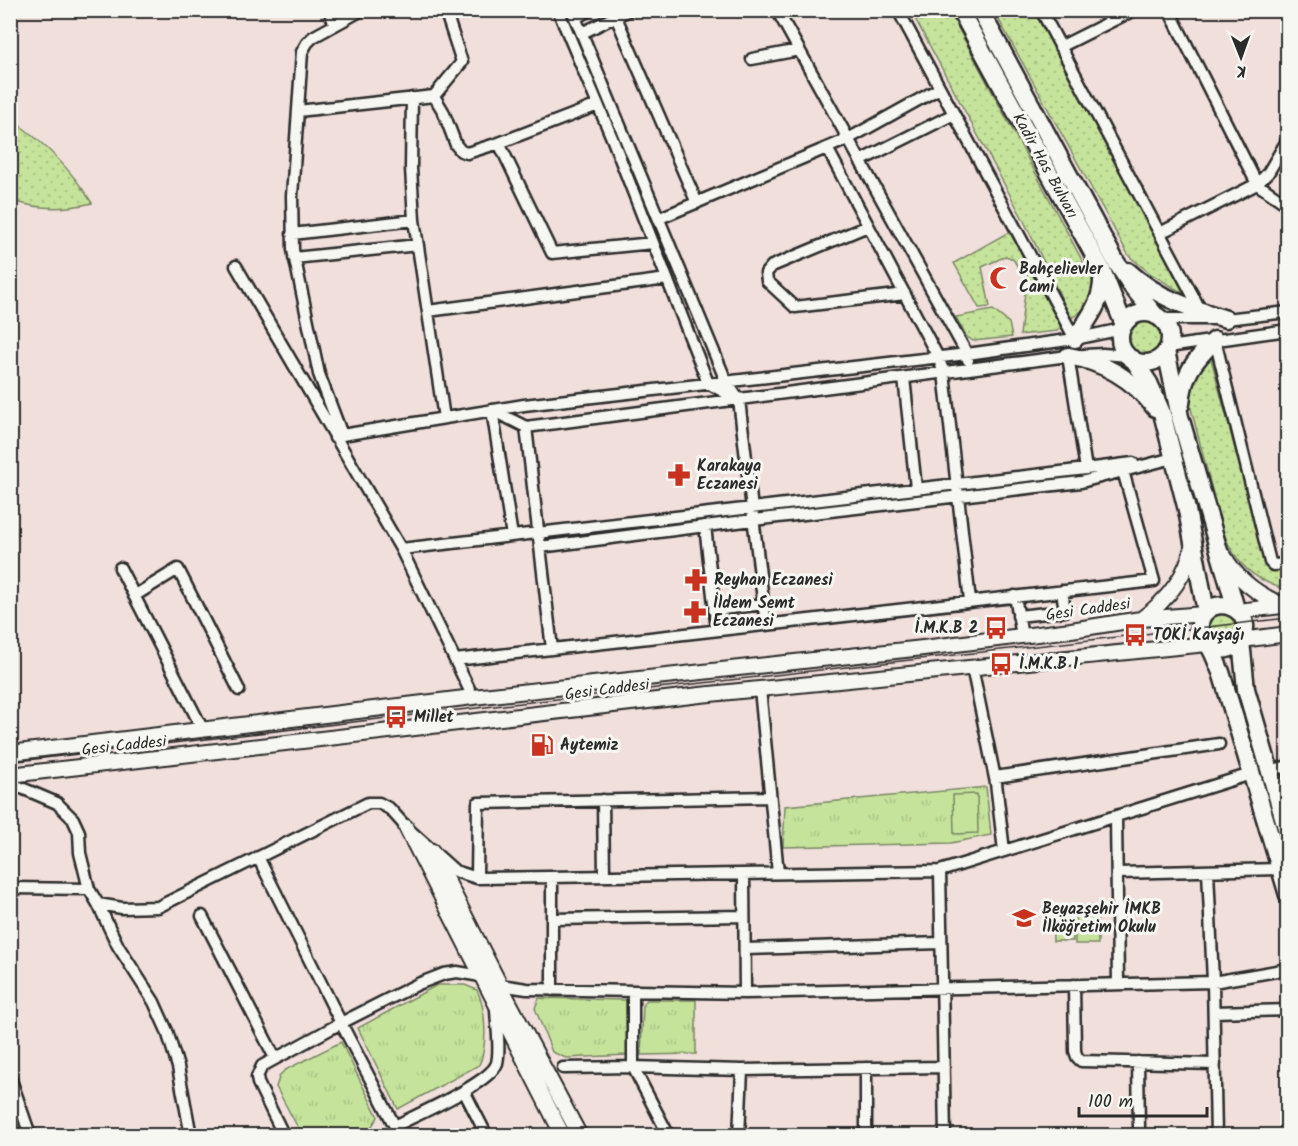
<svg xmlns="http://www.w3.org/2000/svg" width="1298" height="1146" font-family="Kalam,sans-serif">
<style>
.grass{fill:url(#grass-dots);stroke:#788763;stroke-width:1.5}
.park{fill:url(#park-tufts);stroke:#788763;stroke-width:1.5}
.pitch{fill:#c6e39b;stroke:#788763;stroke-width:1.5}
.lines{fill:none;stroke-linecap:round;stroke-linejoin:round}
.minor-casing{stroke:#2b2b2b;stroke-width:15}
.major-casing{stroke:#2b2b2b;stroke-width:18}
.highway-casing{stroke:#2b2b2b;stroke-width:21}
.minor{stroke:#f6f6f2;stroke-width:10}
.major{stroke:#f6f6f2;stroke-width:14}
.highway{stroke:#f6f6f2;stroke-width:16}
.tram{stroke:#2b2b2b;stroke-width:1.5}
.labels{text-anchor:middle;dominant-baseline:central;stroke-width:6;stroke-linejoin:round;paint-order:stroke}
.street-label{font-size:16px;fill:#2b2b2b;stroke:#f6f6f2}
.poi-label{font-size:16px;font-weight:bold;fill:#2b2b2b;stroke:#f6f6f2;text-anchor:start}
</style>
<defs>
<pattern id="grass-dots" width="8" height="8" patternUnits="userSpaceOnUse" patternTransform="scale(1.5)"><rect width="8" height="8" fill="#c6e39b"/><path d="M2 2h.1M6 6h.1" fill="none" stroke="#aac386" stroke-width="1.8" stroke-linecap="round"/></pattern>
<pattern id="park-tufts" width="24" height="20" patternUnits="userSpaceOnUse" patternTransform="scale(1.5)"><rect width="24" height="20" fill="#c6e39b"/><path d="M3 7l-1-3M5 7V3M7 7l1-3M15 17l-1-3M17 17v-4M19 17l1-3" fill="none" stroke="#aac386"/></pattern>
</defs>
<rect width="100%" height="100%" fill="#f1dfdc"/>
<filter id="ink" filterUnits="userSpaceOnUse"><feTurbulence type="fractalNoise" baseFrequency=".0167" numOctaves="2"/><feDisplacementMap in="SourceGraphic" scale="12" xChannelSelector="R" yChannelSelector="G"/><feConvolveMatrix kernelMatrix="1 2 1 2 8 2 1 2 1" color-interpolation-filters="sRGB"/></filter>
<g filter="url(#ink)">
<path class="grass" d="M 911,11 L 949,11 L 1092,279 C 1095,296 1087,310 1071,318 L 1023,219 Z
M 994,11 L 1037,11 L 1186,295 L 1151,274 L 1129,256 Z
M 11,119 C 44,142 71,169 92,203 C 64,210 38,210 11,200 Z
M 1007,233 L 1013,235 L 1026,264 L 1018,267 L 1013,259 L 1006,256 L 982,267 L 990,307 L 979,308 L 954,263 Z
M 1031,271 L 1062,326 L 1057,331 L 1020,335 L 1027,275 Z
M 993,310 L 1009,323 L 1012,337 L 973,341 L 966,336 L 956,317 Z
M1126 338a19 19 0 1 1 38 0a19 19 0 1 1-38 0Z
M 1209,351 L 1266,566 L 1270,571 L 1287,570 L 1287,590 C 1254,580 1236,565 1223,532 L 1188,397 L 1188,388 Z
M 1229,612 L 1239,624 L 1233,640 L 1216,643 L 1206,628 L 1211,615 Z"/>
<path class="park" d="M 986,787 L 991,835 L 951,843 L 783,847 L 785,806 Z
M 437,985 L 465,985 L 477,990 C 486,1009 488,1046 479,1065 L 398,1109 L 358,1028 Z
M 539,998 L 626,1000 L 627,1055 L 566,1058 L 552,1052 L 535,1008 Z
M 647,1000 L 696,1000 L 696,1054 L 641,1055 L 643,1004 Z
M 341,1042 L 378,1117 L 366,1135 L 302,1135 L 276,1087 L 280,1075 L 285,1070 Z"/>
<path class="pitch" d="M 977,794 L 978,833 L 954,834 L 953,795 Z
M 1075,906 L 1097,906 L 1098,944 L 1075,944 Z
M 1052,908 L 1072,908 L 1073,941 L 1053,941 Z"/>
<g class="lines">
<g class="minor-casing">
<path id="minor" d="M 329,10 L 335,25
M 558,10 L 612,138 L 708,383 L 737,399
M 572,10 L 726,381 L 739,400 L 766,625
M 777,10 L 967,354 L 968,360
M 898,10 L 1075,339
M 1041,10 L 1201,311
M 1169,10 L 1257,184 L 1288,205
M 616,17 L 697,203
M 575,18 L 590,10
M 582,33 L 629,10
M 1060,47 L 1134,10
M 752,59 L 799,50
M 434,96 L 443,111 L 456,145 L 461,151 L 467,153 L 499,143 L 598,105
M 412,98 L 411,168 L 414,220 L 444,418
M 298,111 L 434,96 L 462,62 L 445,10
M 499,143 L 552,253 L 653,243
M 827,148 L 938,357 L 944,373 L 970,601
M 860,161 L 954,114
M 660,218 L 848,139 L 940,88
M 868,226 L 772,266 L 766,273 L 767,281 L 795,307 L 905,294
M 1160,233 L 1257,184 L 1268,173 L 1288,139
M 292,234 L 414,220
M 294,258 L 418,245
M 236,266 L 401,549 L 473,697
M 428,311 L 667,279
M 1161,319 L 1226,319 L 1288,312
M 1215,340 L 1270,562 L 1273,565 L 1288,564
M 1168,347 L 1288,330
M 904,378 L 916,488
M 492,410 L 526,427 L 1068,356 L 1103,354 L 1128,356
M 492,410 L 512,536
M 526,427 L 552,649
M 342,435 L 319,374 L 293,250 L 292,196 L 302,52 L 307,43 L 313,37 L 362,10
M 335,438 L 342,435 L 524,405 L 967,354 L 1075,339 L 1122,329
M 1086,469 L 1133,463
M 705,526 L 717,630
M 540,547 L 753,520 L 1081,482 L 1173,458
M 401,549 L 1086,469 L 1068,356
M 120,568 L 203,730
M 134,596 L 178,569 L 239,690
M 1015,596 L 1022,636
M 714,610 L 764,604
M 1018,616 L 1065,611 L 1062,591
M 455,660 L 1154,581 L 1123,471
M 972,667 L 996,783 L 1004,851
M 760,689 L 778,873
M 1270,771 L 1288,766
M 995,777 L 1219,744
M 10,783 L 57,803 L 73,819 L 79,832 L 80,853 L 89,889 L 98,904 L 118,946 L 154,1002 L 167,1031 L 178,1067 L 191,1136
M 603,800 L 604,876
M 1116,816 L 1118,984
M 258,857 L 341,1023 L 400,1136
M 940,871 L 945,1136
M 1208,871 L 1213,982 L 1216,1136
M 1118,873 L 1280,869
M 744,874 L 745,993
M 552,877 L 552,990
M 477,878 L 478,803 L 770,797
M 10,888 L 89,889
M 98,904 L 122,908 L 158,907 L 368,803 L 379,803 L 390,809 L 406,827 L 455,871 L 477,878 L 940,871 L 1251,774
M 202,916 L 275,1058
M 552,919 L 744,916
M 745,949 L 941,943
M 1074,985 L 1075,1051 L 1077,1057 L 1081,1061 L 1215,1064
M 633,991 L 633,1067 L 669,1136
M 1214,1012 L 1288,1010
M 1138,1062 L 1139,1129
M 563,1068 L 633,1067 L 742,1070 L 944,1067
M 866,1068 L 866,1136
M 10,1077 L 29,1132 L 27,1136
M 464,1091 L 487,1136
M 395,1126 C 416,1115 491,1083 497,1063 C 501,1047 496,1024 496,1007
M 284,1136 L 258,1083 L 257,1077 L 262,1066 L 341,1023 L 418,984 L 444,974 L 457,972 L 481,976 L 500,985 L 527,989 L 745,993 L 1213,982 L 1288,969
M 739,1136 L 742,1070"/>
</g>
<g class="major-casing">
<path id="major" d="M 1224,556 C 1238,581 1259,596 1286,606
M 1238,611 L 1282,606
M 1141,619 C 1168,600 1187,576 1193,543
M 1242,640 L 1288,634
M 10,753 L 473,697 L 923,648 L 1071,630 L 1141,619 L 1204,614
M 10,775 L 700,695 L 1207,644
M 406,827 L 563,1136
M 432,851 L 500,985 L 580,1136"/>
</g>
<g class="highway-casing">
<path id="highway" d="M 960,10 L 1102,270 L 1124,325
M 980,10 L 1116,262 L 1133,288 L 1156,316
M 1128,271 C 1157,298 1190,308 1226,319
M1120 338a25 25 0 1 1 50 0a25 25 0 1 1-50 0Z
M 1075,339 C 1089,318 1104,300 1102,274
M 1166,351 L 1180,417 L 1236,609
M 1068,356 C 1105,362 1133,379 1155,408
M 1133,359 L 1149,383 L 1162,413 L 1187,510 L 1206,612
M 1181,404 C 1183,374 1194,361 1215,340
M 1241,641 L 1246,689 L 1288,834
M 1209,646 C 1240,662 1260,619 1231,607 C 1224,604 1215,605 1209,609 C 1194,620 1200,634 1209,646 C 1214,653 1217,664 1221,672 L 1288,895"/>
</g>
<use href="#minor" class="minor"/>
<use href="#major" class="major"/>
<use href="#highway" class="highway"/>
<path class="tram" d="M 10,762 L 396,717 L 1288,618"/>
</g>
</g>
<defs>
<g id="mosque-bare" transform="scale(1.8)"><path d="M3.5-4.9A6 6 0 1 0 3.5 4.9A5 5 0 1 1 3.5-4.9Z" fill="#c8321e" stroke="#f6f6f2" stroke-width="2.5" paint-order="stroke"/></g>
<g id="pharmacy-bare" transform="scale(1.8)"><path d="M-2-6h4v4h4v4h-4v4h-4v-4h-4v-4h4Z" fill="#c8321e" stroke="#f6f6f2" stroke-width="2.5" paint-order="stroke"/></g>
<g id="bus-bare" transform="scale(1.8)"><path d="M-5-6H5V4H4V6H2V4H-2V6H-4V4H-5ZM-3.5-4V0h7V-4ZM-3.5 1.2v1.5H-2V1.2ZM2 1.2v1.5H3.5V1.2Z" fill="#c8321e" stroke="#f6f6f2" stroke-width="2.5" paint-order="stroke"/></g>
<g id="fuel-bare" transform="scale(1.8)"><path d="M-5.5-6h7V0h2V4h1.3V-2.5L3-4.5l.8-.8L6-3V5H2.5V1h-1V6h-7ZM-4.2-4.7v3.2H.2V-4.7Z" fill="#c8321e" stroke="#f6f6f2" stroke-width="2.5" paint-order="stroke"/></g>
<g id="school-bare" transform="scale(1.8)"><path d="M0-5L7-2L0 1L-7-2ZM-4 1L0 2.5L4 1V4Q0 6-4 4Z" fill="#c8321e" stroke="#f6f6f2" stroke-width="2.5" paint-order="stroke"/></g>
</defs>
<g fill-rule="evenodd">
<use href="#mosque-bare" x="1001" y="278"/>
<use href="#pharmacy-bare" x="679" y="475"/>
<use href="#pharmacy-bare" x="696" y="580"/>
<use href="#pharmacy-bare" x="695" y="612"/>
<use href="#bus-bare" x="996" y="628"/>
<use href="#bus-bare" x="1135" y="635"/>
<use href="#bus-bare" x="1001" y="664"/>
<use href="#bus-bare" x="396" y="717"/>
<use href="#fuel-bare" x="542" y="745"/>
<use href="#school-bare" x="1024" y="918"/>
</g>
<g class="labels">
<g class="street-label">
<text transform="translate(1045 166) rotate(61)">Kadir Has Bulvarı</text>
<text transform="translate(1088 610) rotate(-8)">Gesi Caddesi</text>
<text transform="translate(607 690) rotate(-7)">Gesi Caddesi</text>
<text transform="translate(124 746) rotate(-6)">Gesi Caddesi</text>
</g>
<g class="poi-label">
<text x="1019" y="269">Bahçelievler<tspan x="1019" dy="18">Cami</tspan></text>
<text x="697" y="466">Karakaya<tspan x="697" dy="18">Eczanesi</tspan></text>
<text x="714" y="580">Reyhan Eczanesi</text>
<text x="713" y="603">İldem Semt<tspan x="713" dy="18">Eczanesi</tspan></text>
<text x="978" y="628" text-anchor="end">İ.M.K.B 2</text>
<text x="1153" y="635">TOKİ Kavşağı</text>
<text x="1019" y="664">İ.M.K.B 1</text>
<text x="414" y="717">Millet</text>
<text x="560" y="745">Aytemiz</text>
<text x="1042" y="909">Beyazşehir İMKB<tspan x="1042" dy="18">İlköğretim Okulu</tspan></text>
</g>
</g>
<rect width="1298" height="1146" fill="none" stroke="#f6f6f2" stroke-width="36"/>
<rect x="18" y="18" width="1262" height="1110" fill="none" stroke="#2b2b2b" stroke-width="2" filter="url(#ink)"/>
<g transform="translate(1241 57) rotate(179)" stroke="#f6f6f2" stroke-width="4.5" paint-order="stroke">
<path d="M0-4.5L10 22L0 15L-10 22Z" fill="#2b2b2b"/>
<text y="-9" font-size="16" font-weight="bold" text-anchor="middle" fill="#2b2b2b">K</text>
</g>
<path d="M1079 1107v9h128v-9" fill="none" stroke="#2b2b2b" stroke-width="3"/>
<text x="1088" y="1107" font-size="18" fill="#2b2b2b" stroke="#f6f6f2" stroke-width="4.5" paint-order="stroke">100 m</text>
</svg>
